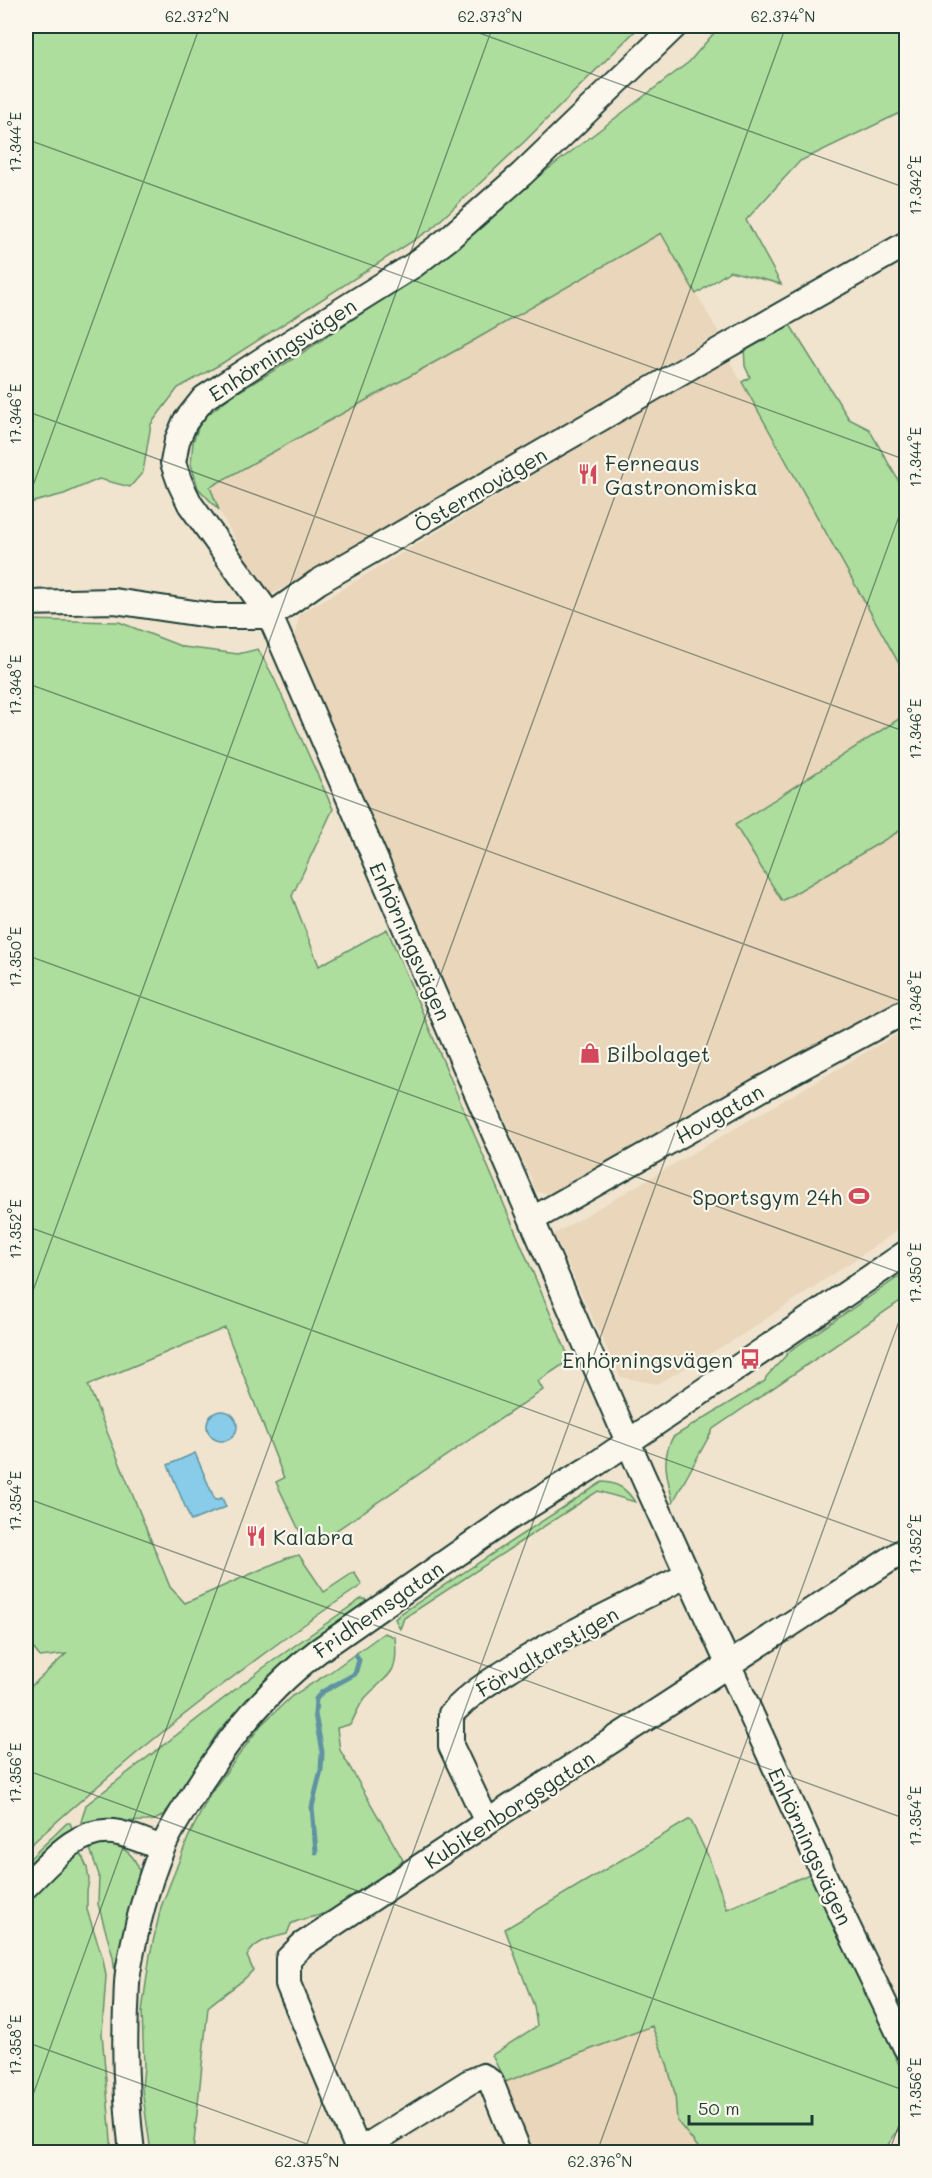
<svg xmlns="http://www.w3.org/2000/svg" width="932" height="2178" font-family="Mali,sans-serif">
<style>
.built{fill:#e9d6bb}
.green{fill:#aede9e;stroke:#668e69;stroke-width:1.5}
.water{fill:#88ccea;stroke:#5e93a1;stroke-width:1.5}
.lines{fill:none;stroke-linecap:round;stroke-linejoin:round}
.stream{stroke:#5e93a1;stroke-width:5}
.minor-casing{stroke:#1f3d34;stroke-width:28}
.minor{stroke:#fbf7ec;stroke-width:24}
.ticks{fill:none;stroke:#1f3d34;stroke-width:1.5;stroke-opacity:0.45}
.labels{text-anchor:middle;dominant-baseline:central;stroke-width:4.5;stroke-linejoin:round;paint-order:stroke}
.street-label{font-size:21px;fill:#1f3d34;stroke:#fbf7ec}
.poi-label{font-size:21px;fill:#1f3d34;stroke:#fbf7ec;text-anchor:start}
.neatline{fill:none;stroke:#1f3d34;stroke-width:2}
.ticks-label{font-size:15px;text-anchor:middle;fill:#1f3d34}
</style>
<rect width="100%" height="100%" fill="#f0e4cf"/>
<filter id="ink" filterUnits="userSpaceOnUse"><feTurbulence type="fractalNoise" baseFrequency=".0167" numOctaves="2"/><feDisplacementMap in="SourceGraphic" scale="12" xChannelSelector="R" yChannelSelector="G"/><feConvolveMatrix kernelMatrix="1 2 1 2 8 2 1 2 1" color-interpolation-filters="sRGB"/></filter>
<g filter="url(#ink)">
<path class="built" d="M 661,233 L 719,333 L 267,597 L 219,510 L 209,487 L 471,342 Z
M 728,358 L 906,676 L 906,711 L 902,717 L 735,824 L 782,901 L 906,827 L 906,997 L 554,1194 L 537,1192 L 300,657 L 294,636 L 300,614 Z
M 906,1029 L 906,1225 L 742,1335 L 657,1384 L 620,1377 L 554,1234 Z
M 652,2026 L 667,2065 L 675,2094 L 677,2121 L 702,2152 L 531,2152 L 505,2082 Z"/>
<path class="green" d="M 26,26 L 640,26 L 524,142 L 430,230 L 221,364 L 178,388 L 151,424 L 143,472 L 130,487 L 99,479 L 64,494 L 30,503 L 26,502 Z
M 720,26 L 906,26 L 906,110 L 800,161 L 746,220 L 781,284 L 730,271 L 696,294 L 661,233 L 471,342 L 210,487 L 219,510 L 198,488 L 191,464 L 193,442 L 201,420 L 230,397 L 296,357 L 439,262 L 522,189 L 689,62 Z
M 787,320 L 849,419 L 869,429 L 906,494 L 906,676 L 742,382 L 750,377 L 745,366 L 744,347 Z
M 26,620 L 119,622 L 183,647 L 238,654 L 258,649 L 273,676 L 333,809 L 292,896 L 319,966 L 387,929 L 570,1360 L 538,1381 L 543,1390 L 316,1544 L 299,1530 L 276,1482 L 284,1478 L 225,1328 L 88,1385 L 170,1587 L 185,1603 L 287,1558 L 299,1555 L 324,1592 L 354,1572 L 362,1585 C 243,1664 132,1753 26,1849 L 26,1691 L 66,1654 L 40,1657 L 26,1639 Z
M 906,711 L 906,827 L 782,901 L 735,825 L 902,717 Z
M 906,1272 L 906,1297 L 713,1429 L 673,1502 C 668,1479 660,1459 673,1437 L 765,1381 L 766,1377 L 791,1350 Z
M 602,1482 C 619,1483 626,1489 635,1502 L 598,1491 L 404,1618 L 400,1629 L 395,1619 L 400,1614 Z
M 361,1599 L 365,1599 L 366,1603 L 301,1648 L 265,1680 L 218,1732 L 176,1800 L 162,1816 L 155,1820 L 147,1821 L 81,1822 L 86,1805 L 263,1668 Z
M 384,1633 L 395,1637 C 399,1677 389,1672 365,1698 C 359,1705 355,1716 351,1724 L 337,1728 L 340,1750 L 403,1860 C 381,1878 348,1903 323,1914 C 312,1918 301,1918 291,1924 L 287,1934 C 271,1938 256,1940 247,1956 L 253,1970 C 241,1985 222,1994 208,2007 L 193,2152 L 151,2152 L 142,2089 L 144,2066 L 142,2011 L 150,1955 L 161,1907 L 188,1838 L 210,1794 L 261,1725 L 292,1696 L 329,1673 Z
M 690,1819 L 708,1856 L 727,1909 L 814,1872 L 837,1929 L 906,2080 L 906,2119 L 883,2152 L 702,2152 L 677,2121 L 675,2094 L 667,2064 L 652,2026 L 505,2082 L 492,2055 L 537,2026 L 534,2006 L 505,1929 Z
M 67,1823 L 70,1823 L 72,1828 L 28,1870 L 26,1870 L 26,1862 Z
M 103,1843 C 124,1845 140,1857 140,1880 L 116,1982 L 113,1957 L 98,1904 L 99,1875 L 90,1849 Z
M 76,1852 L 81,1853 L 87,1868 L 89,1880 L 87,1891 L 87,1910 L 103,1959 L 106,1976 L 102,2033 L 112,2152 L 26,2152 L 26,1900 L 39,1890 Z"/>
<path class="water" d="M207 1426a15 15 0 1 1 30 0a15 15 0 1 1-30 0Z
M 195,1453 L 215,1500 L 222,1498 L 226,1507 L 191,1521 L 168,1465 Z"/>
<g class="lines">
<path class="stream" d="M 316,1852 L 312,1807 L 321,1770 L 322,1752 L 315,1714 L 316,1699 L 322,1692 L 355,1674 L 359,1660 L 356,1655"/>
<g class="minor-casing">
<path id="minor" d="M 675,26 L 522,174 L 448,239 L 414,265 L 262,360 L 204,398 L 185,422 L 177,441 L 173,463 L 180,483 L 190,504 L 270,616 L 642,1474 L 844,1919 L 906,2048
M 26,603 L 114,601 L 215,616 L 270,616 L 318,582 L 688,368 L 906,244
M 533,1219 L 765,1087 L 906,1011
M 487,1822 L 451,1746 L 451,1714 C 472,1692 489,1682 513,1667 C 569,1632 629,1604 688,1575
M 26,1886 C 50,1863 76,1828 113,1832 C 130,1834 147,1843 162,1848
M 132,2152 C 126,2104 124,2056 126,2008 C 127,1994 126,1980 129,1967 C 135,1932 148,1881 162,1849 C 169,1832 179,1817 189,1801 C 223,1745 265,1691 318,1651 L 509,1518 L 590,1468 L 906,1253
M 357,2152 L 469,2082 L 483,2076 L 491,2082 L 519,2152
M 359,2152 L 288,1984 L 288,1959 L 302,1945 L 487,1822 L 906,1549"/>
</g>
<use href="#minor" class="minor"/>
</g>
</g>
<path class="ticks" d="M 460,26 L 906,188M 26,139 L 906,460M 26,411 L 906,732M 26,505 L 200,26M 26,683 L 906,1003M 26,955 L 906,1275M 26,1226 L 906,1547M 26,1310 L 493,26M 26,1498 L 906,1819M 26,1770 L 906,2091M 26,2042 L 329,2152M 26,2114 L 786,26M 304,2152 L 906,497M 597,2152 L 906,1302M 889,2152 L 906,2106"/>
<defs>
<g id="restaurant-bare" transform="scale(1.62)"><path d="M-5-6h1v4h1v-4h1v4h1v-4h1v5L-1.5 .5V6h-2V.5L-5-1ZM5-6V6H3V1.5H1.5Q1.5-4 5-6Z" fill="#d1495b" stroke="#fbf7ec" stroke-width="2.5" paint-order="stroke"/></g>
<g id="shop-bare" transform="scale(1.62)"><path d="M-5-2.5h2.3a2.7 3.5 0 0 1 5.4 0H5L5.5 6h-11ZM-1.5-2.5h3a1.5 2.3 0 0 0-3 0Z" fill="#d1495b" stroke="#fbf7ec" stroke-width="2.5" paint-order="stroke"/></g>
<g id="stadium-bare" transform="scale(1.62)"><path d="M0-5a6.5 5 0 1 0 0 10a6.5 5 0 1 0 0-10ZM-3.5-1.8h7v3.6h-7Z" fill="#d1495b" stroke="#fbf7ec" stroke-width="2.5" paint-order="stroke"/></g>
<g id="bus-bare" transform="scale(1.62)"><path d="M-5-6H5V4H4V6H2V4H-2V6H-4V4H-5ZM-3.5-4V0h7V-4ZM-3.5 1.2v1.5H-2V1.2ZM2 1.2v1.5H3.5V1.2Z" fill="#d1495b" stroke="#fbf7ec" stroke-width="2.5" paint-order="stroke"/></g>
</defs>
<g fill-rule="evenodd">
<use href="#restaurant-bare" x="588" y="474"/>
<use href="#shop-bare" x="590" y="1053"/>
<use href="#stadium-bare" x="859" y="1196"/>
<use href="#bus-bare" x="750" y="1359"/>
<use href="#restaurant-bare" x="256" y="1536"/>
</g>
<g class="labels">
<g class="street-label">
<text transform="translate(282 349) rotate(-33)">Enhörningsvägen</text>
<text transform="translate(480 489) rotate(-30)">Östermovägen</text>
<text transform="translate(411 941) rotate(66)">Enhörningsvägen</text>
<text transform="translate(719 1113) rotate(-30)">Hovgatan</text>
<text transform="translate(378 1609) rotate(-35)">Fridhemsgatan</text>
<text transform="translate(547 1651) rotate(-30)">Förvaltarstigen</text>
<text transform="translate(509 1809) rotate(-33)">Kubikenborgsgatan</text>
<text transform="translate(811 1846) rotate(65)">Enhörningsvägen</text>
</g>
<g class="poi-label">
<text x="605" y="462">Ferneaus<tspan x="605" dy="24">Gastronomiska</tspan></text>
<text x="607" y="1053">Bilbolaget</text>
<text x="842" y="1196" text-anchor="end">Sportsgym 24h</text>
<text x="733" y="1359" text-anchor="end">Enhörningsvägen</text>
<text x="273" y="1536">Kalabra</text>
</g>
</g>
<rect width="932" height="2178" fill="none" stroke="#fbf7ec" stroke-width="66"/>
<path d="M689 2115v9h123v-9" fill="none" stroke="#1f3d34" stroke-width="3"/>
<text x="698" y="2115" font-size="18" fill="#1f3d34" stroke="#fbf7ec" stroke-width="4.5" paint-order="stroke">50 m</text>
<rect x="33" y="33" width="866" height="2112" class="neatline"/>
<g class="ticks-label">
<text x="197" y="22">62.372°N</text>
<text x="490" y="22">62.373°N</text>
<text x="783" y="22">62.374°N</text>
<text transform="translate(16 142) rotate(-90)" y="5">17.344°E</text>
<text transform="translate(916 185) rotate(-90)" y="5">17.342°E</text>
<text transform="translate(16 414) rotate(-90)" y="5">17.346°E</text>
<text transform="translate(916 457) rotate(-90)" y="5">17.344°E</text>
<text transform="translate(16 685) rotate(-90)" y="5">17.348°E</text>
<text transform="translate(916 729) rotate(-90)" y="5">17.346°E</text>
<text transform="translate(16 957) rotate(-90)" y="5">17.350°E</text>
<text transform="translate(916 1001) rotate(-90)" y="5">17.348°E</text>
<text transform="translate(16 1229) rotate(-90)" y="5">17.352°E</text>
<text transform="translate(916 1273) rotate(-90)" y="5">17.350°E</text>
<text transform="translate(16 1501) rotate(-90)" y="5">17.354°E</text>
<text transform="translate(916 1544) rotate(-90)" y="5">17.352°E</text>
<text transform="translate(16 1773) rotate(-90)" y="5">17.356°E</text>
<text transform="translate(916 1816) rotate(-90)" y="5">17.354°E</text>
<text transform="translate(16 2045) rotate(-90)" y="5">17.358°E</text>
<text transform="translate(916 2088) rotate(-90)" y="5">17.356°E</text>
<text x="307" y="2167">62.375°N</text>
<text x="600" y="2167">62.376°N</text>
</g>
</svg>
